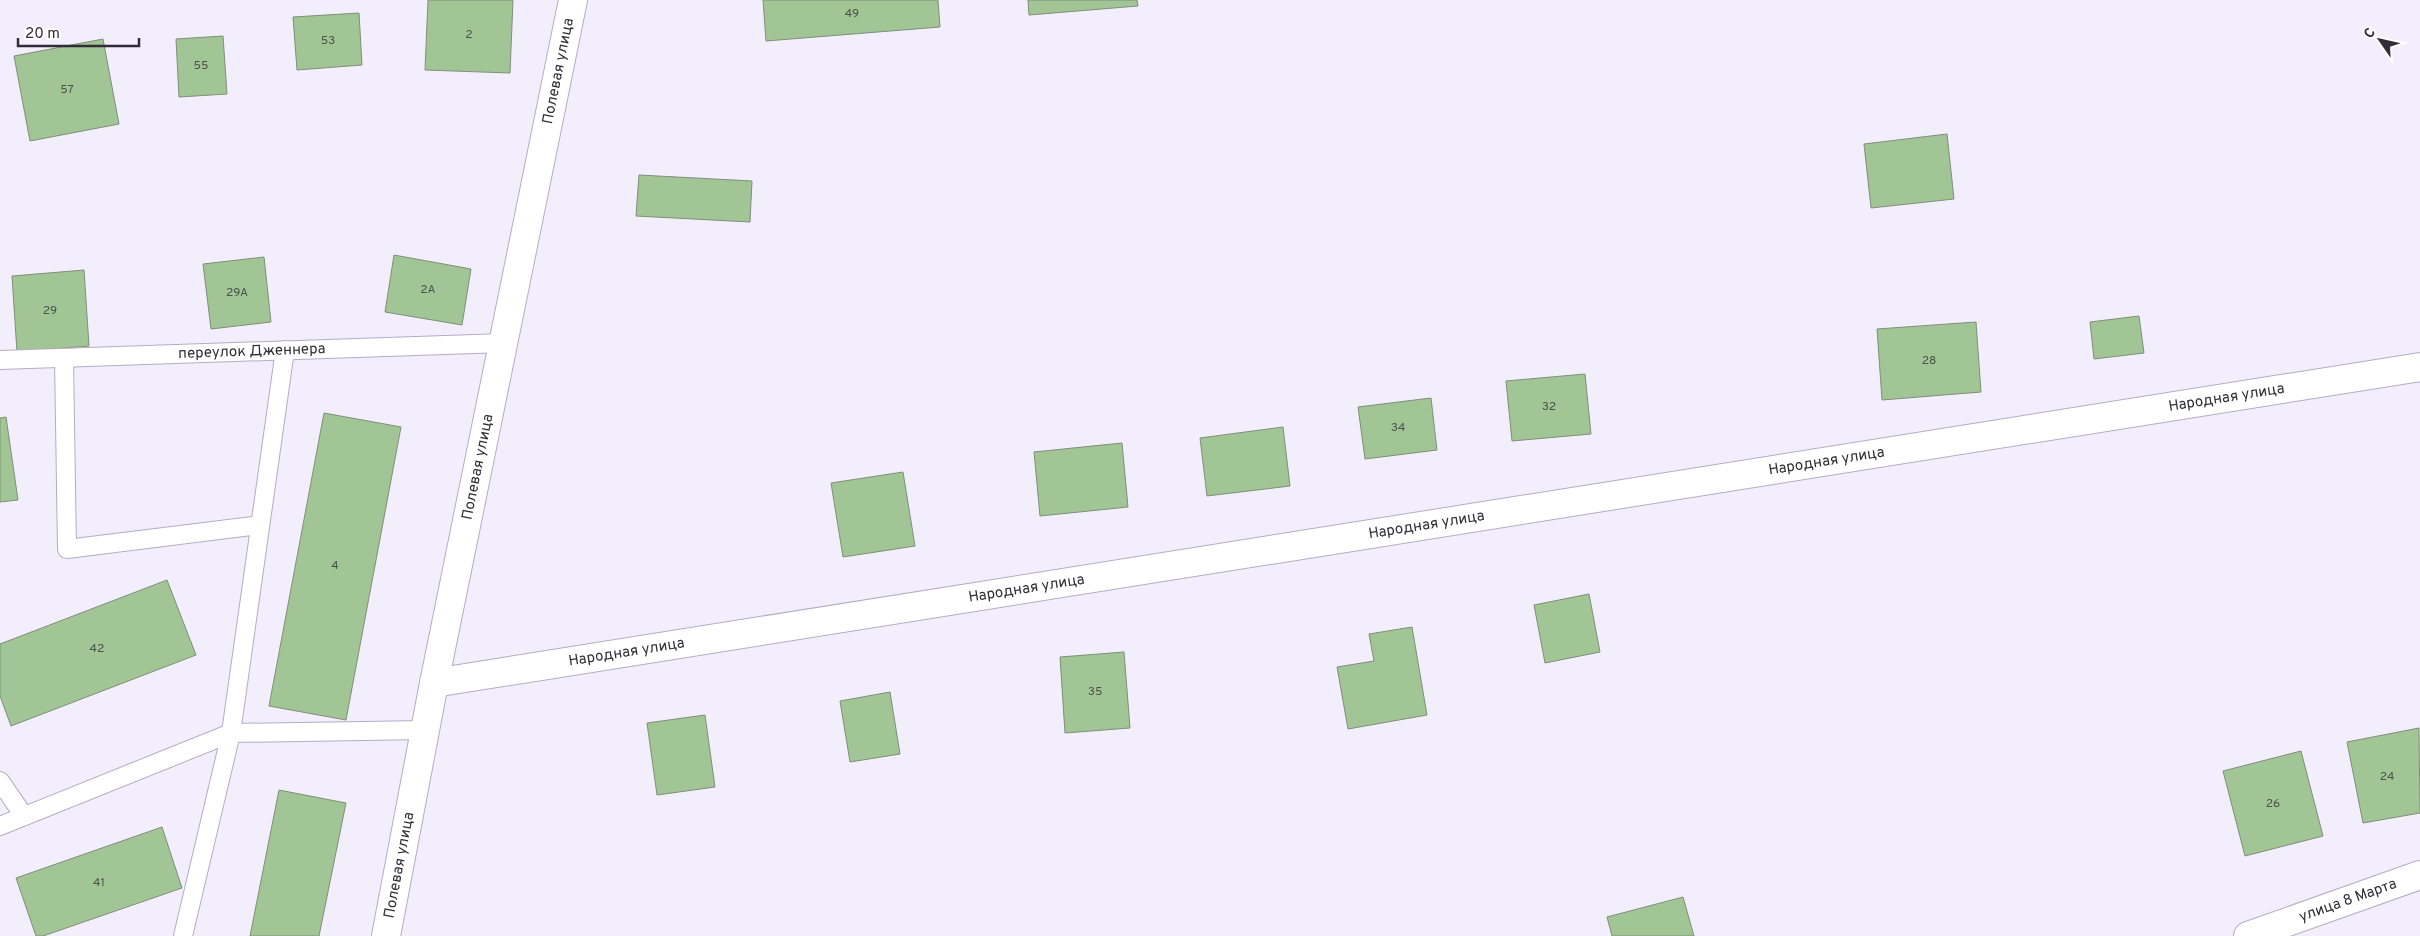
<svg xmlns="http://www.w3.org/2000/svg" width="2420" height="936" font-family="Overpass,sans-serif">
<style>
.building{fill:#a1c595;stroke:#808e7b}
.lines{fill:none;stroke-linecap:round;stroke-linejoin:round}
.service-casing{stroke:#b5acc3;stroke-width:20}
.minor-casing{stroke:#b5acc3;stroke-width:30}
.service{stroke:#fff;stroke-width:18}
.minor{stroke:#fff;stroke-width:28}
.labels{text-anchor:middle;dominant-baseline:central;stroke-width:4.5;stroke-linejoin:round;paint-order:stroke}
.number-label{font-size:12px;fill:#4c534e}
.street-label{font-size:15px;fill:#302d36;stroke:#fff}
</style>
<rect width="100%" height="100%" fill="#f3eefc"/>
<path class="building" d="M 428,0 L 513,0 L 510,73 L 425,70 Z
M 763,0 L 938,0 L 940,27 L 766,41 Z
M 1028,0 L 1137,0 L 1138,6 L 1029,15 Z
M 359,13 L 362,65 L 297,70 L 293,17 Z
M 223,36 L 227,94 L 179,97 L 176,39 Z
M 103,39 L 119,124 L 30,141 L 14,56 Z
M 1947,134 L 1954,199 L 1871,208 L 1864,144 Z
M 639,175 L 752,181 L 750,222 L 636,216 Z
M 394,255 L 471,269 L 462,325 L 385,312 Z
M 264,257 L 271,322 L 211,329 L 203,264 Z
M 84,270 L 89,346 L 17,352 L 12,276 Z
M 2139,316 L 2144,353 L 2094,359 L 2090,322 Z
M 1976,322 L 1981,392 L 1882,400 L 1877,329 Z
M 1585,374 L 1591,434 L 1512,441 L 1506,381 Z
M 1431,398 L 1437,450 L 1365,459 L 1358,407 Z
M 324,413 L 401,427 L 346,720 L 269,706 Z
M 6,417 L 18,500 L 0,502 L 0,418 Z
M 1283,427 L 1290,486 L 1207,496 L 1200,438 Z
M 1122,443 L 1128,507 L 1040,516 L 1034,452 Z
M 903,472 L 915,546 L 843,557 L 831,483 Z
M 167,580 L 196,655 L 11,726 L 0,696 L 0,644 Z
M 1589,594 L 1600,652 L 1545,663 L 1534,605 Z
M 1412,627 L 1427,715 L 1348,729 L 1337,667 L 1374,661 L 1369,634 Z
M 1124,652 L 1130,728 L 1065,733 L 1060,657 Z
M 890,692 L 900,754 L 850,762 L 840,701 Z
M 705,715 L 715,787 L 657,795 L 647,723 Z
M 2419,728 L 2420,813 L 2363,823 L 2347,742 Z
M 2301,751 L 2323,836 L 2245,856 L 2223,771 Z
M 279,790 L 346,803 L 319,936 L 250,936 Z
M 162,827 L 182,888 L 43,936 L 36,936 L 16,878 Z
M 1683,897 L 1694,936 L 1612,936 L 1607,917 Z"/>
<g class="lines">
<g class="service-casing">
<g id="service">
<path d="M 64,358 L 67,549 L 260,525"/>
<path id="s1" d="M 0,360 L 504,343"/>
<path d="M 0,781 L 24,816"/>
<path d="M 0,826 L 231,733 L 425,730"/>
<path d="M 183,936 L 231,733 L 285,350"/>
</g>
</g>
<g class="minor-casing">
<g id="minor">
<path id="s2" d="M 434,683 L 2420,367"/>
<path id="s3" d="M 386,936 L 434,683 L 573,0"/>
<path id="s4" d="M 2248,936 L 2420,875"/>
</g>
</g>
<use href="#service" class="service"/>
<use href="#minor" class="minor"/>
</g>
<g class="labels">
<g class="number-label">
<text x="852" y="14">49</text>
<text x="469" y="35">2</text>
<text x="328" y="41">53</text>
<text x="201" y="66">55</text>
<text x="67" y="90">57</text>
<text x="428" y="290">2А</text>
<text x="237" y="293">29А</text>
<text x="50" y="311">29</text>
<text x="1929" y="361">28</text>
<text x="1549" y="407">32</text>
<text x="1398" y="428">34</text>
<text x="335" y="566">4</text>
<text x="97" y="649">42</text>
<text x="1095" y="692">35</text>
<text x="2387" y="777">24</text>
<text x="2273" y="804">26</text>
<text x="99" y="883">41</text>
</g>
<g class="street-label">
<text stroke="none"><textPath href="#s3" startOffset="882">Полевая улица</textPath></text>
<text stroke="none"><textPath href="#s1" startOffset="252">переулок Дженнера</textPath></text>
<text stroke="none"><textPath href="#s2" startOffset="1815">Народная улица</textPath></text>
<text stroke="none"><textPath href="#s2" startOffset="1410">Народная улица</textPath></text>
<text stroke="none"><textPath href="#s3" startOffset="478">Полевая улица</textPath></text>
<text stroke="none"><textPath href="#s2" startOffset="1005">Народная улица</textPath></text>
<text stroke="none"><textPath href="#s2" startOffset="600">Народная улица</textPath></text>
<text stroke="none"><textPath href="#s2" startOffset="195">Народная улица</textPath></text>
<text stroke="none"><textPath href="#s3" startOffset="72">Полевая улица</textPath></text>
<text stroke="none"><textPath href="#s4" startOffset="106">улица 8 Марта</textPath></text>
</g>
</g>
<g transform="translate(2380 40) rotate(304)" stroke="#ffffff" stroke-width="4" paint-order="stroke">
<path d="M0-4L9 19L0 12L-9 19Z" fill="#302d36"/>
<text y="-8" font-size="14" font-weight="bold" text-anchor="middle" fill="#302d36">С</text>
</g>
<path d="M18 38v8h121v-8" fill="none" stroke="#302d36" stroke-width="2.5"/>
<text x="25" y="38" font-size="15" fill="#302d36" stroke="#ffffff" stroke-width="4" paint-order="stroke">20 m</text>
</svg>
